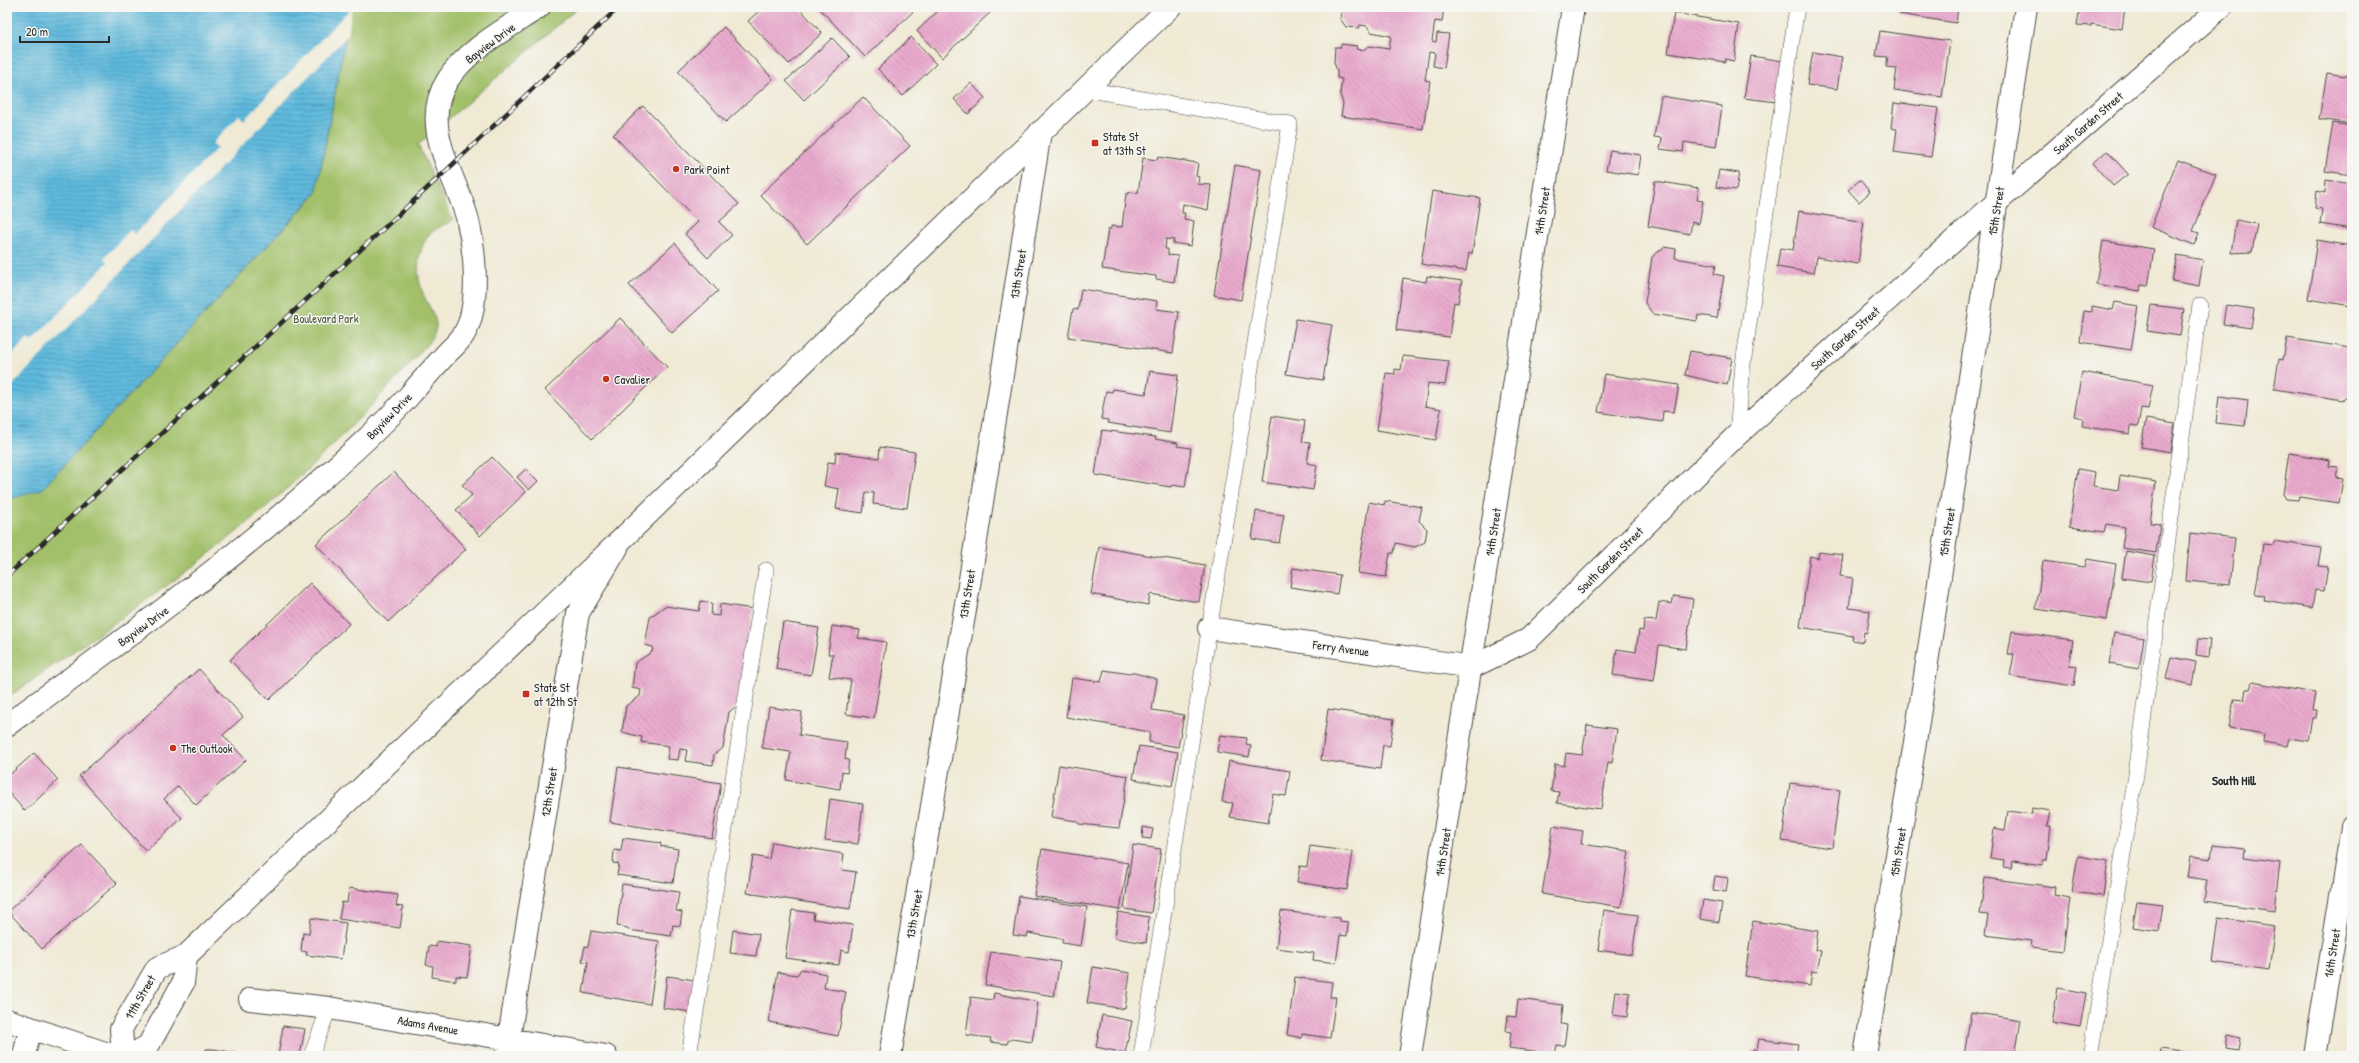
<svg xmlns="http://www.w3.org/2000/svg" width="2359" height="1063" font-family="'Patrick Hand',sans-serif">
<style>
.green{fill:#a1c069;stroke:#66764a}
.water{fill:url(#water-rules);stroke:#457284}
.pier{fill:#f0ead5}
.building{fill:url(#building-back-hatch)}
.lines{fill:none;stroke-linecap:round;stroke-linejoin:round}
.lane-casing{stroke:#494844;stroke-width:16}
.street-casing{stroke:#494844;stroke-width:24}
.secondary-casing{stroke:#494844;stroke-width:24}
.lane{stroke:#fff;stroke-width:15}
.street{stroke:#fff;stroke-width:22}
.secondary{stroke:#fff;stroke-width:22}
.rail-casing{stroke:#2b2b2b;stroke-width:4.5}
.rail{stroke:#f6f6f2;stroke-width:3;stroke-dasharray:9;stroke-linecap:butt}
.poi-dot{fill:#c8321e;stroke:#f6f6f2;stroke-width:1.5}
.labels{text-anchor:middle;dominant-baseline:central;stroke-width:3;stroke-linejoin:round;paint-order:stroke}
.street-label{font-size:12px;fill:#2b2b2b;stroke:#f6f6f2}
.poi-label{font-size:12px;fill:#2b2b2b;stroke:#f6f6f2;text-anchor:start}
.park-label{font-size:12px;fill:#4e583e;stroke:#f6f6f2}
.neighbourhood-label{font-size:13px;font-weight:bold;fill:#2b2b2b;stroke:#f6f6f2}
</style>
<defs>
<pattern id="water-rules" width="6" height="5" patternUnits="userSpaceOnUse"><rect width="6" height="5" fill="#5fbadd"/><path d="M0 2.5h6" fill="none" stroke="#4f97b3"/></pattern>
<pattern id="building-back-hatch" width="6" height="6" patternUnits="userSpaceOnUse"><rect width="6" height="6" fill="#e9aacd"/><path d="M-1 5l2 2M0 0l6 6M5-1l2 2" fill="none" stroke="#c892b0"/></pattern>
</defs>
<rect width="100%" height="100%" fill="#f6f6f2"/>
<filter id="ink" filterUnits="userSpaceOnUse"><feTurbulence type="fractalNoise" baseFrequency=".025" numOctaves="2"/><feDisplacementMap in="SourceGraphic" scale="8" xChannelSelector="R" yChannelSelector="G"/><feConvolveMatrix kernelMatrix="1 2 1 2 8 2 1 2 1" color-interpolation-filters="sRGB"/></filter>
<filter id="wash" filterUnits="userSpaceOnUse"><feTurbulence type="fractalNoise" baseFrequency=".012" numOctaves="4" result="noise"/><feDisplacementMap in="SourceGraphic" scale="16" xChannelSelector="R" yChannelSelector="G"/><feGaussianBlur stdDeviation="0.9" result="paint"/><feColorMatrix in="noise" values="0 0 0 0 0 0 0 0 0 0 0 0 0 0 0 0 0 1.4 0 .05"/><feComposite in="paint" operator="in"/></filter>
<g filter="url(#wash)">
<rect width="100%" height="100%" fill="#f0ead5"/>
<path class="green" d="M 351,7 L 579,7 L 418,145 L 453,220 C 446,224 434,229 429,235 C 415,253 416,279 425,298 C 429,307 437,318 436,327 C 435,339 410,363 402,372 C 355,425 304,475 250,521 C 174,585 88,640 7,698 L 7,500 L 42,489 L 316,194 Z"/>
<path class="water" d="M 7,7 L 351,7 L 316,193 L 42,489 L 7,500 Z"/>
<path class="pier" d="M 352,7 L 348,35 L 7,391 L 7,360 L 28,338 L 32,341 L 108,262 L 104,258 L 130,230 L 135,234 L 217,148 L 213,143 L 239,115 L 244,120 Z"/>
<g id="blocks">
<path class="building" d="M 763,7 L 798,7 L 822,33 L 789,64 L 748,21 Z
M 818,7 L 918,7 L 865,57 Z
M 942,7 L 996,7 L 942,58 L 917,31 Z
M 1342,7 L 1444,7 L 1442,22 L 1435,21 L 1432,41 L 1436,42 L 1437,33 L 1449,34 L 1444,68 L 1433,66 L 1435,53 L 1429,52 L 1425,80 L 1430,81 L 1423,129 L 1341,116 L 1343,104 L 1340,94 L 1342,79 L 1337,78 L 1337,71 L 1334,62 L 1335,47 L 1341,47 L 1341,44 L 1357,46 L 1356,49 L 1363,50 L 1369,46 L 1389,49 L 1391,36 L 1371,32 L 1367,26 L 1360,25 L 1359,28 L 1346,27 L 1340,19 Z
M 1900,7 L 1958,7 L 1956,23 L 1899,14 Z
M 2080,7 L 2125,7 L 2122,29 L 2091,24 L 2091,26 L 2077,25 Z
M 1674,13 L 1739,24 L 1734,61 L 1725,59 L 1725,62 L 1668,53 Z
M 724,27 L 773,79 L 726,122 L 678,71 Z
M 1880,31 L 1950,41 L 1942,97 L 1894,90 L 1897,68 L 1886,67 L 1888,57 L 1876,56 Z
M 911,37 L 936,64 L 903,96 L 878,69 Z
M 832,38 L 850,57 L 804,100 L 786,81 Z
M 1813,52 L 1842,57 L 1837,89 L 1807,85 Z
M 1751,56 L 1783,61 L 1777,102 L 1744,98 Z
M 2327,73 L 2352,77 L 2352,124 L 2319,119 Z
M 971,83 L 985,98 L 968,114 L 954,99 Z
M 1661,96 L 1722,106 L 1716,147 L 1684,142 L 1683,152 L 1660,149 L 1662,138 L 1654,137 Z
M 863,97 L 910,146 L 807,244 L 760,195 Z
M 1894,103 L 1901,104 L 1901,103 L 1938,108 L 1931,157 L 1894,152 L 1897,129 L 1891,128 Z
M 643,106 L 739,204 L 719,222 L 732,235 L 708,258 L 685,234 L 698,222 L 613,135 Z
M 2333,123 L 2352,126 L 2352,175 L 2325,171 Z
M 1610,150 L 1641,155 L 1638,175 L 1606,170 Z
M 2107,151 L 2128,174 L 2113,186 L 2092,163 Z
M 1158,157 L 1198,163 L 1196,176 L 1199,177 L 1198,184 L 1211,185 L 1208,210 L 1183,204 L 1182,213 L 1185,213 L 1184,219 L 1194,221 L 1191,246 L 1173,243 L 1174,240 L 1166,239 L 1165,249 L 1168,249 L 1168,255 L 1178,256 L 1174,282 L 1156,279 L 1156,276 L 1102,269 L 1108,229 L 1111,229 L 1111,226 L 1122,227 L 1126,194 L 1129,194 L 1129,192 L 1138,193 L 1143,158 L 1157,160 Z
M 2178,160 L 2216,174 L 2193,231 L 2199,233 L 2194,245 L 2151,227 Z
M 1235,165 L 1261,170 L 1241,300 L 1214,295 Z
M 1719,170 L 1739,173 L 1736,190 L 1716,187 Z
M 1860,180 L 1870,192 L 1859,202 L 1848,190 Z
M 2326,180 L 2352,184 L 2352,229 L 2320,224 L 2322,209 L 2315,208 L 2317,191 L 2325,193 Z
M 1655,181 L 1699,188 L 1697,200 L 1703,201 L 1699,224 L 1692,222 L 1690,234 L 1648,226 Z
M 1432,191 L 1480,198 L 1472,254 L 1469,253 L 1466,271 L 1421,264 Z
M 1799,211 L 1864,222 L 1858,264 L 1817,257 L 1814,273 L 1777,267 L 1780,248 L 1793,250 Z
M 2236,220 L 2257,224 L 2252,252 L 2231,253 Z
M 2317,240 L 2352,246 L 2352,306 L 2308,299 Z
M 2103,241 L 2154,249 L 2148,286 L 2141,285 L 2140,291 L 2096,284 Z
M 675,243 L 718,291 L 672,333 L 629,285 Z
M 1664,247 L 1676,249 L 1675,258 L 1716,265 L 1714,274 L 1724,276 L 1717,318 L 1698,315 L 1697,321 L 1653,314 L 1645,303 L 1652,257 Z
M 2177,255 L 2203,260 L 2199,286 L 2172,281 Z
M 1427,276 L 1462,281 L 1458,303 L 1454,302 L 1449,337 L 1396,330 L 1403,278 L 1426,282 Z
M 1081,289 L 1157,301 L 1156,309 L 1179,312 L 1173,353 L 1068,337 L 1073,309 L 1078,310 Z
M 2115,302 L 2138,306 L 2131,350 L 2080,342 L 2084,311 L 2092,312 L 2092,306 L 2113,310 Z
M 2151,305 L 2184,309 L 2180,336 L 2147,331 Z
M 2226,305 L 2254,309 L 2251,328 L 2223,324 Z
M 620,318 L 667,367 L 592,439 L 545,390 Z
M 1296,319 L 1332,325 L 1323,380 L 1286,374 Z
M 2287,338 L 2351,348 L 2352,399 L 2344,398 L 2343,400 L 2274,389 L 2279,359 L 2283,360 Z
M 1690,351 L 1732,358 L 1727,385 L 1685,375 Z
M 1403,356 L 1449,361 L 1445,385 L 1428,383 L 1425,406 L 1441,409 L 1436,440 L 1377,430 L 1386,373 L 1395,374 L 1395,369 L 1401,370 Z
M 1150,371 L 1178,375 L 1170,433 L 1108,423 L 1108,420 L 1101,419 L 1106,391 L 1112,392 L 1113,389 L 1146,394 Z
M 2082,372 L 2153,385 L 2148,409 L 2141,408 L 2138,426 L 2131,425 L 2130,434 L 2082,426 L 2083,418 L 2074,416 Z
M 1604,374 L 1679,385 L 1674,412 L 1663,411 L 1662,422 L 1598,412 Z
M 2219,396 L 2248,400 L 2245,426 L 2216,423 Z
M 1272,416 L 1305,421 L 1302,442 L 1310,443 L 1307,463 L 1317,465 L 1313,490 L 1262,482 Z
M 2146,419 L 2175,424 L 2171,452 L 2141,447 Z
M 1102,430 L 1156,437 L 1155,439 L 1178,443 L 1177,446 L 1191,448 L 1185,487 L 1172,485 L 1171,487 L 1095,475 Z
M 880,447 L 915,452 L 907,508 L 873,504 L 874,493 L 866,492 L 863,513 L 836,509 L 839,489 L 824,486 L 828,462 L 835,463 L 836,452 L 879,458 Z
M 2289,453 L 2330,460 L 2329,466 L 2338,467 L 2336,478 L 2343,479 L 2339,503 L 2299,497 L 2298,500 L 2286,499 L 2283,494 Z
M 492,457 L 526,492 L 480,536 L 456,510 L 472,495 L 462,485 Z
M 526,469 L 538,481 L 529,490 L 517,477 Z
M 2078,469 L 2095,472 L 2093,486 L 2118,490 L 2120,476 L 2156,482 L 2150,523 L 2160,524 L 2156,553 L 2122,548 L 2125,527 L 2106,524 L 2104,532 L 2069,527 Z
M 394,472 L 466,549 L 388,622 L 316,544 Z
M 1385,501 L 1422,507 L 1419,521 L 1427,529 L 1425,542 L 1415,547 L 1396,543 L 1394,553 L 1390,553 L 1386,577 L 1358,573 L 1369,502 L 1384,505 Z
M 1256,511 L 1284,515 L 1279,543 L 1252,539 Z
M 2190,533 L 2235,538 L 2230,585 L 2186,581 Z
M 2274,541 L 2321,548 L 2318,566 L 2328,567 L 2324,591 L 2315,590 L 2312,608 L 2264,600 L 2265,596 L 2255,595 L 2263,544 L 2273,545 Z
M 1099,547 L 1205,565 L 1199,602 L 1150,594 L 1148,605 L 1091,594 Z
M 2126,551 L 2155,556 L 2151,582 L 2122,578 Z
M 1819,552 L 1843,555 L 1840,576 L 1853,578 L 1849,608 L 1870,611 L 1867,633 L 1864,632 L 1863,642 L 1852,640 L 1853,636 L 1800,627 L 1810,556 L 1818,558 Z
M 2087,559 L 2116,564 L 2107,620 L 2036,609 L 2043,561 L 2085,567 Z
M 1293,568 L 1340,575 L 1337,594 L 1290,587 Z
M 310,583 L 349,624 L 269,700 L 230,660 Z
M 1674,596 L 1693,599 L 1686,649 L 1659,645 L 1654,681 L 1613,675 L 1617,649 L 1636,652 L 1638,637 L 1639,630 L 1643,631 L 1644,620 L 1656,621 L 1659,602 L 1672,604 Z
M 701,601 L 712,603 L 711,615 L 719,616 L 720,604 L 753,609 L 739,704 L 729,712 L 723,748 L 714,754 L 713,765 L 685,761 L 687,750 L 680,749 L 678,760 L 667,759 L 669,746 L 641,742 L 642,737 L 622,732 L 626,706 L 640,696 L 641,690 L 632,688 L 635,663 L 652,652 L 653,647 L 645,645 L 650,617 L 665,606 L 699,611 Z
M 783,622 L 819,628 L 811,675 L 776,669 Z
M 832,626 L 860,630 L 858,638 L 886,642 L 874,718 L 846,714 L 851,680 L 829,677 L 833,654 L 828,654 Z
M 2012,631 L 2073,640 L 2069,665 L 2077,666 L 2074,686 L 2010,676 L 2014,654 L 2008,654 Z
M 2114,633 L 2144,638 L 2139,669 L 2109,664 Z
M 2198,639 L 2210,640 L 2208,657 L 2196,655 Z
M 2171,657 L 2196,662 L 2192,685 L 2166,679 Z
M 199,669 L 243,717 L 223,735 L 246,760 L 196,805 L 178,786 L 164,799 L 182,818 L 146,851 L 79,776 Z
M 1104,670 L 1130,674 L 1131,672 L 1157,679 L 1152,710 L 1184,715 L 1178,747 L 1149,742 L 1150,732 L 1066,717 L 1072,678 L 1101,682 Z
M 2252,682 L 2315,693 L 2312,710 L 2317,710 L 2316,718 L 2312,718 L 2308,741 L 2289,738 L 2287,746 L 2263,742 L 2264,734 L 2229,728 L 2234,699 L 2244,700 L 2246,689 L 2250,689 Z
M 769,707 L 802,712 L 799,735 L 847,742 L 845,759 L 849,760 L 847,773 L 842,772 L 840,789 L 786,780 L 791,752 L 762,748 Z
M 1328,709 L 1394,719 L 1390,746 L 1383,745 L 1380,769 L 1321,760 Z
M 1587,725 L 1617,729 L 1612,763 L 1608,762 L 1601,809 L 1557,803 L 1559,792 L 1551,791 L 1555,764 L 1564,766 L 1566,753 L 1582,755 Z
M 1220,735 L 1247,738 L 1246,744 L 1251,745 L 1249,757 L 1217,752 Z
M 1139,746 L 1178,752 L 1172,786 L 1133,779 Z
M 34,753 L 58,780 L 25,811 L 7,791 L 7,777 Z
M 1229,761 L 1290,771 L 1286,796 L 1273,794 L 1268,823 L 1230,817 L 1233,803 L 1222,802 Z
M 1059,765 L 1128,776 L 1119,828 L 1079,824 L 1076,821 L 1051,817 Z
M 618,767 L 721,783 L 712,838 L 610,822 Z
M 1790,783 L 1840,790 L 1832,848 L 1782,841 Z
M 830,799 L 863,804 L 858,844 L 825,840 Z
M 2032,808 L 2050,811 L 2047,826 L 2051,826 L 2047,860 L 2043,860 L 2043,865 L 2013,861 L 2012,868 L 2003,867 L 2004,860 L 1990,858 L 1994,828 L 2005,830 L 2008,811 L 2031,814 Z
M 1553,826 L 1583,831 L 1581,844 L 1629,851 L 1621,907 L 1542,894 Z
M 1143,827 L 1153,829 L 1151,839 L 1142,838 Z
M 623,838 L 661,843 L 660,846 L 678,849 L 673,883 L 617,875 L 619,864 L 613,863 L 614,850 L 621,851 Z
M 772,842 L 844,854 L 842,870 L 856,872 L 850,909 L 747,893 L 753,856 L 769,859 Z
M 82,845 L 117,883 L 42,949 L 8,911 Z
M 1133,845 L 1161,849 L 1151,913 L 1124,909 Z
M 2213,845 L 2245,849 L 2244,857 L 2280,862 L 2274,911 L 2204,901 L 2207,880 L 2188,877 L 2191,856 L 2211,859 Z
M 1310,846 L 1353,852 L 1347,890 L 1297,882 L 1300,866 L 1307,867 Z
M 1042,849 L 1128,863 L 1120,910 L 1034,896 Z
M 2078,856 L 2108,861 L 2103,896 L 2072,892 Z
M 1715,876 L 1728,878 L 1726,892 L 1713,890 Z
M 1985,878 L 2055,887 L 2054,895 L 2070,898 L 2063,951 L 2031,947 L 2032,941 L 1985,935 L 1988,915 L 1980,914 Z
M 622,884 L 679,892 L 676,911 L 682,912 L 680,926 L 673,925 L 671,936 L 628,930 L 628,928 L 617,926 Z
M 349,888 L 398,895 L 396,906 L 403,907 L 400,928 L 339,919 L 342,902 L 347,903 Z
M 1019,896 L 1087,907 L 1081,946 L 1062,943 L 1063,939 L 1028,933 L 1027,937 L 1013,935 Z
M 1703,900 L 1722,903 L 1719,922 L 1700,919 Z
M 2137,901 L 2163,904 L 2159,931 L 2133,927 Z
M 792,910 L 814,913 L 813,919 L 853,925 L 849,952 L 841,950 L 839,965 L 785,958 Z
M 1604,910 L 1638,915 L 1632,955 L 1598,950 Z
M 1281,911 L 1340,918 L 1340,921 L 1348,922 L 1347,936 L 1340,935 L 1336,963 L 1313,960 L 1314,953 L 1276,948 Z
M 1118,912 L 1149,917 L 1146,943 L 1115,938 Z
M 311,918 L 346,923 L 341,959 L 306,955 L 307,952 L 301,951 L 303,933 L 309,934 Z
M 2218,918 L 2275,926 L 2269,970 L 2212,962 Z
M 1753,921 L 1818,931 L 1815,950 L 1821,951 L 1817,972 L 1812,971 L 1810,986 L 1745,976 Z
M 733,930 L 759,934 L 756,956 L 730,953 Z
M 591,931 L 659,941 L 650,1004 L 583,993 L 588,962 L 582,961 L 585,946 L 588,947 Z
M 437,941 L 472,946 L 467,977 L 456,976 L 456,981 L 432,977 L 433,966 L 426,965 L 429,946 L 436,947 Z
M 991,952 L 1060,962 L 1054,996 L 985,985 Z
M 1093,967 L 1130,973 L 1125,1009 L 1087,1003 Z
M 801,969 L 826,974 L 824,988 L 846,992 L 838,1036 L 769,1022 L 778,972 L 797,975 Z
M 667,976 L 695,980 L 691,1012 L 663,1008 Z
M 1295,977 L 1332,982 L 1330,997 L 1336,997 L 1330,1038 L 1302,1034 L 1302,1038 L 1287,1035 Z
M 2058,988 L 2086,993 L 2080,1028 L 2052,1023 Z
M 1616,991 L 1630,993 L 1627,1017 L 1613,1015 Z
M 994,993 L 1038,1002 L 1032,1042 L 1012,1039 L 1008,1041 L 1007,1044 L 990,1042 L 991,1038 L 966,1035 L 971,997 L 993,1000 Z
M 1518,999 L 1563,1005 L 1561,1024 L 1567,1025 L 1564,1046 L 1557,1045 L 1555,1054 L 1509,1048 L 1511,1032 L 1506,1031 L 1508,1016 L 1516,1017 Z
M 1971,1012 L 2021,1020 L 2015,1056 L 1964,1056 Z
M 1102,1015 L 1132,1021 L 1125,1053 L 1096,1047 Z
M 283,1026 L 305,1029 L 300,1056 L 278,1056 Z
M 2227,1035 L 2240,1038 L 2238,1050 L 2225,1048 Z
M 1759,1039 L 1798,1044 L 1796,1055 L 1799,1056 L 1752,1056 L 1753,1049 L 1757,1050 Z
M 206,1049 L 213,1049 L 252,1056 L 205,1056 Z
M 2161,1049 L 2201,1055 L 2201,1056 L 2160,1056 Z"/>
</g>
</g>
<g filter="url(#ink)">
<use href="#blocks" fill-opacity="0" stroke="#494844" stroke-width="1"/>
<g class="lines">
<g class="lane-casing">
<path id="lane" d="M 1084,89 L 1290,124 L 1141,1056
M 1737,435 L 1743,364 L 1797,7
M 311,1056 L 329,1008
M 689,1056 L 766,570
M 2090,1056 L 2135,781 L 2200,305"/>
</g>
<g class="street-casing">
<path id="street" d="M 1209,628 L 1472,667 L 1529,639 L 1737,435 L 1998,201 L 2221,7
M 7,725 C 111,649 215,574 311,489 C 345,459 378,430 408,397 C 421,382 434,367 448,352 C 453,347 460,341 464,334 C 481,305 475,249 467,217 C 455,174 419,126 447,81 C 467,49 508,28 539,7
M 250,999 L 329,1008 L 606,1056
M 7,1020 L 114,1056
M 24,1056 L 30,1028
M 506,1056 L 578,613 L 617,548
M 890,1056 L 968,592 L 1040,132
M 1865,1056 L 1915,742 L 2026,7
M 2315,1056 L 2352,827"/>
</g>
<g class="secondary-casing">
<path id="secondary" d="M 123,1056 L 121,1029 L 157,968 L 186,956 L 623,538 L 1170,7
M 129,1056 L 148,1046 L 183,983 L 186,956
M 1410,1056 L 1573,7"/>
</g>
<use href="#lane" class="lane"/>
<use href="#street" class="street"/>
<use href="#secondary" class="secondary"/>
<g class="rail-casing">
<path id="rail" d="M 7,576 L 448,169 L 619,7"/>
</g>
<use href="#rail" class="rail"/>
</g>
</g>
<g class="poi-dot">
<rect x="1091" y="139" width="8" height="8" rx="2"/>
<circle cx="676" cy="169" r="4"/>
<circle cx="606" cy="379" r="4"/>
<rect x="522" y="690" width="8" height="8" rx="2"/>
<circle cx="173" cy="748" r="4"/>
</g>
<g class="labels">
<g class="street-label">
<text transform="translate(490 43) rotate(-37)">Bayview Drive</text>
<text transform="translate(2088 123) rotate(-41)">South Garden Street</text>
<text transform="translate(1542 211) rotate(-81)">14th Street</text>
<text transform="translate(1996 211) rotate(-81)">15th Street</text>
<text transform="translate(1018 274) rotate(-81)">13th Street</text>
<text transform="translate(1845 338) rotate(-42)">South Garden Street</text>
<text transform="translate(389 416) rotate(-46)">Bayview Drive</text>
<text transform="translate(1493 532) rotate(-81)">14th Street</text>
<text transform="translate(1947 532) rotate(-81)">15th Street</text>
<text transform="translate(1610 560) rotate(-45)">South Garden Street</text>
<text transform="translate(967 594) rotate(-81)">13th Street</text>
<text transform="translate(143 626) rotate(-36)">Bayview Drive</text>
<text transform="translate(1341 648) rotate(8)">Ferry Avenue</text>
<text transform="translate(549 792) rotate(-81)">12th Street</text>
<text transform="translate(1443 852) rotate(-81)">14th Street</text>
<text transform="translate(1898 852) rotate(-81)">15th Street</text>
<text transform="translate(914 914) rotate(-80)">13th Street</text>
<text transform="translate(2332 953) rotate(-81)">16th Street</text>
<text transform="translate(140 997) rotate(-60)">11th Street</text>
<text transform="translate(428 1025) rotate(10)">Adams Avenue</text>
</g>
<g class="poi-label">
<text x="1103" y="136">State St<tspan x="1103" dy="14">at 13th St</tspan></text>
<text x="684" y="169">Park Point</text>
<text x="614" y="379">Cavalier</text>
<text x="534" y="687">State St<tspan x="534" dy="14">at 12th St</tspan></text>
<text x="181" y="748">The Outlook</text>
</g>
<g class="park-label">
<text x="326" y="318">Boulevard Park</text>
</g>
<g class="neighbourhood-label">
<text x="2234" y="780">South Hill</text>
</g>
</g>
<rect width="2359" height="1063" fill="none" stroke="#f6f6f2" stroke-width="24"/>
<path d="M20 36v6h89v-6" fill="none" stroke="#2b2b2b" stroke-width="2"/>
<text x="26" y="36" font-size="12" fill="#2b2b2b" stroke="#f6f6f2" stroke-width="3" paint-order="stroke">20 m</text>
</svg>
